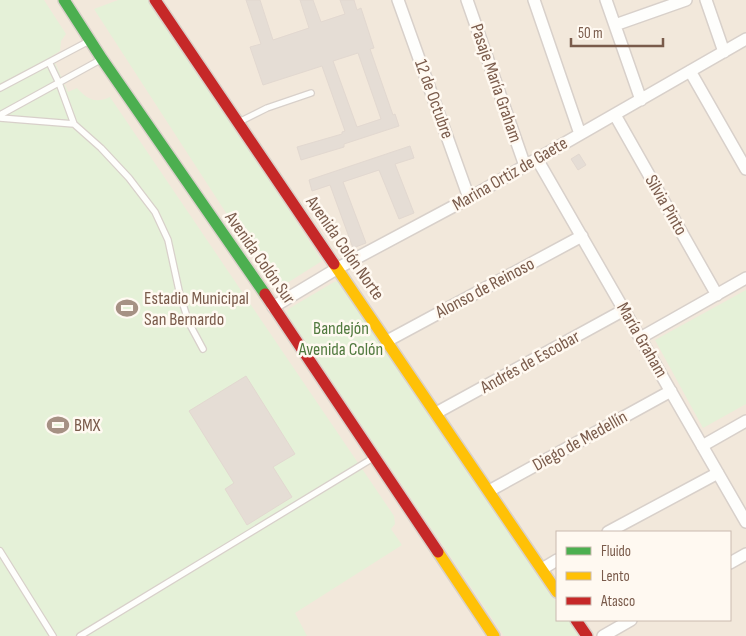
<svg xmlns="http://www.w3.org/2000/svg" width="746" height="636" font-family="'Sofia Sans Condensed',sans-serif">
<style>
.residential{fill:#f2e8db;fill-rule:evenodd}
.green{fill:#e5f1d8}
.building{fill:#e5ddd5;stroke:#e2d8d0;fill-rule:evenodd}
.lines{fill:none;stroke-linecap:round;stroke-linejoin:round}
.lane-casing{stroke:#d8d0ca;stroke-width:8}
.street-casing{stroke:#d8d0ca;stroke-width:14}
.fast-casing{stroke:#dad1ca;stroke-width:14}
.slow-casing{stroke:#dad1ca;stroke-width:14}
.jam-casing{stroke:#dad1ca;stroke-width:14}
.lane{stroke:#fefefc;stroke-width:5.5}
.street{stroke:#fefefc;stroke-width:11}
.fast{stroke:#4caf50;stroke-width:11}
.slow{stroke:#ffc107;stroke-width:11}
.jam{stroke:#c62828;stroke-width:11}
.labels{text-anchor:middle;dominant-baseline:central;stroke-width:5;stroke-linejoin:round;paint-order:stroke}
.street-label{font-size:18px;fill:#7a5b4b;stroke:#fff9f1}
.poi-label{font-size:18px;fill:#7a5b4b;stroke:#fff9f1;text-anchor:start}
.park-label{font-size:18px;fill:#517a3f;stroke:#fff9f1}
</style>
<rect width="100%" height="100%" fill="#f8f5ee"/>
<path class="residential" d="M 0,0 L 746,0 L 746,636 L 0,636 ZM 557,532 L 730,532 L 730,620 L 557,620 Z"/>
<path class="green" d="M 0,0 L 44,0 L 66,34 L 61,41 L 60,51 L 52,56 L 68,92 L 77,88 C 87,99 95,104 110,97 L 394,516 L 395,524 L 391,529 L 402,545 L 295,613 L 307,636 L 0,636 Z
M 118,0 L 153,0 L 322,261 L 276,290 L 94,9 Z
M 338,281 L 342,284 L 557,603 L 557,620 L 569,620 L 580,636 L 504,636 L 288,316 L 287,311 L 290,308 L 334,282 Z
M 746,290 L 746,404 L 703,428 L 655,340 Z"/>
<path class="building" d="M 246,0 L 260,0 L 273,40 L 309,28 L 300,0 L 313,0 L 321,22 L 345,14 L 340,0 L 354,0 L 357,10 L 361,8 L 374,48 L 370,49 L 393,115 L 395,114 L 399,126 L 344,144 L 344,147 L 301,160 L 297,147 L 342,134 L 342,132 L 345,131 L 322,66 L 263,85 L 250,47 L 261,44 ZM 358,53 L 381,119 L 357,127 L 333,61 Z
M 410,146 L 414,158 L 395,164 L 414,213 L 399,219 L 379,170 L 343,182 L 366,243 L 353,248 L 330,185 L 312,191 L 309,180 Z
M 579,154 L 586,165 L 578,170 L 571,159 Z
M 246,376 L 295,454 L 273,467 L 292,497 L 247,525 L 225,489 L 234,483 L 189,411 Z"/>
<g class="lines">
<g class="lane-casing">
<path id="lane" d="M 49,62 L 59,83 L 74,124 L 101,148 L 129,178 L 155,212 L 168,240 L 180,295 L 189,323 L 203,349
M 0,88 L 89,41
M 0,115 L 100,60
M 0,118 L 74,124
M 239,122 L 267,108 L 311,93
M 0,551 L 53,636
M 80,636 L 373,458"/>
</g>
<g class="street-casing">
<path id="street" d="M 398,0 L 469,198
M 467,0 L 525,166
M 534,0 L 580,134
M 606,0 L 641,100
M 706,0 L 724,52
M 615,25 L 686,0
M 690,71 L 746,169
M 615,115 L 717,295
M 537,159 L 746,522
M 273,307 L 338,268 L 469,198 L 746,39
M 640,338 L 746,278
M 387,341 L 582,236
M 436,413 L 624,310
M 702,446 L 746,421
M 489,491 L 671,391
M 608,532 L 718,473
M 730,563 L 746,554
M 542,569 L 557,560
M 603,636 L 631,620"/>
</g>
<g class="fast-casing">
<path id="fast" d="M 64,0 L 102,59 L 265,294"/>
</g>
<g class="slow-casing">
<path id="slow" d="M 334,264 L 557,592
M 438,552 L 494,636"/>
</g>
<g class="jam-casing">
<path id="jam" d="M 155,0 L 334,264
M 265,294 L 438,552
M 576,620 L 587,636"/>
</g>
<use href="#lane" class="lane"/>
<use href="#street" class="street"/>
<use href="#fast" class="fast"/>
<use href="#slow" class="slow"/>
<use href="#jam" class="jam"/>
</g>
<defs>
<g id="stadium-bare" transform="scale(1.725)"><path d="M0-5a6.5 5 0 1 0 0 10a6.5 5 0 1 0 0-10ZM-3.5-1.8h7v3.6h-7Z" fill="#a69184" stroke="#fff9f1" stroke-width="2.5" paint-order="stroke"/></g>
</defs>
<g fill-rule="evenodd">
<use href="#stadium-bare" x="127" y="308"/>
<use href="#stadium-bare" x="58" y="425"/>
</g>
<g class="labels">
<g class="street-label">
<text transform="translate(496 83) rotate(71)">Pasaje María Graham</text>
<text transform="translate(434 99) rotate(70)">12 de Octubre</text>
<text transform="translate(510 174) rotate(-30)">Marina Ortiz de Gaete</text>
<text transform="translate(666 205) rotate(60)">Silvia Pinto</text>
<text transform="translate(345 248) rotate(55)">Avenida Colón Norte</text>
<text transform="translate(260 258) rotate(55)">Avenida Colón Sur</text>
<text transform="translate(485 288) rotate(-28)">Alonso de Reinoso</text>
<text transform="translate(642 340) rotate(60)">María Graham</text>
<text transform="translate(530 362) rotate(-29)">Andrés de Escobar</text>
<text transform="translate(580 441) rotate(-29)">Diego de Medellín</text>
</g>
<g class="poi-label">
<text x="144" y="298">Estadio Municipal<tspan x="144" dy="21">San Bernardo</tspan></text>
<text x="74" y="425">BMX</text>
</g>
<g class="park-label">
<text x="341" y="328">Bandejón<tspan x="341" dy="21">Avenida Colón</tspan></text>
</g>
</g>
<rect x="556" y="531" width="175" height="90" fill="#fff9f1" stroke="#cabaaf"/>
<rect x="566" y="547" width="25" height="8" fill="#4caf50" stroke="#cabaaf"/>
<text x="601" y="556" font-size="15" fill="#7a5b4b">Fluido</text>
<rect x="566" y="572" width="25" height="8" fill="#ffc107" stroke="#cabaaf"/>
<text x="601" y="581" font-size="15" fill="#7a5b4b">Lento</text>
<rect x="566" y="597" width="25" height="8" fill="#c62828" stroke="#cabaaf"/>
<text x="601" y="606" font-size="15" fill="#7a5b4b">Atasco</text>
<path d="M571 38v8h92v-8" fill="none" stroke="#7a5b4b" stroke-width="2.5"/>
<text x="578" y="38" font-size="15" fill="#7a5b4b" stroke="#fff9f1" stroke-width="4" paint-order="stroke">50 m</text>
</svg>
